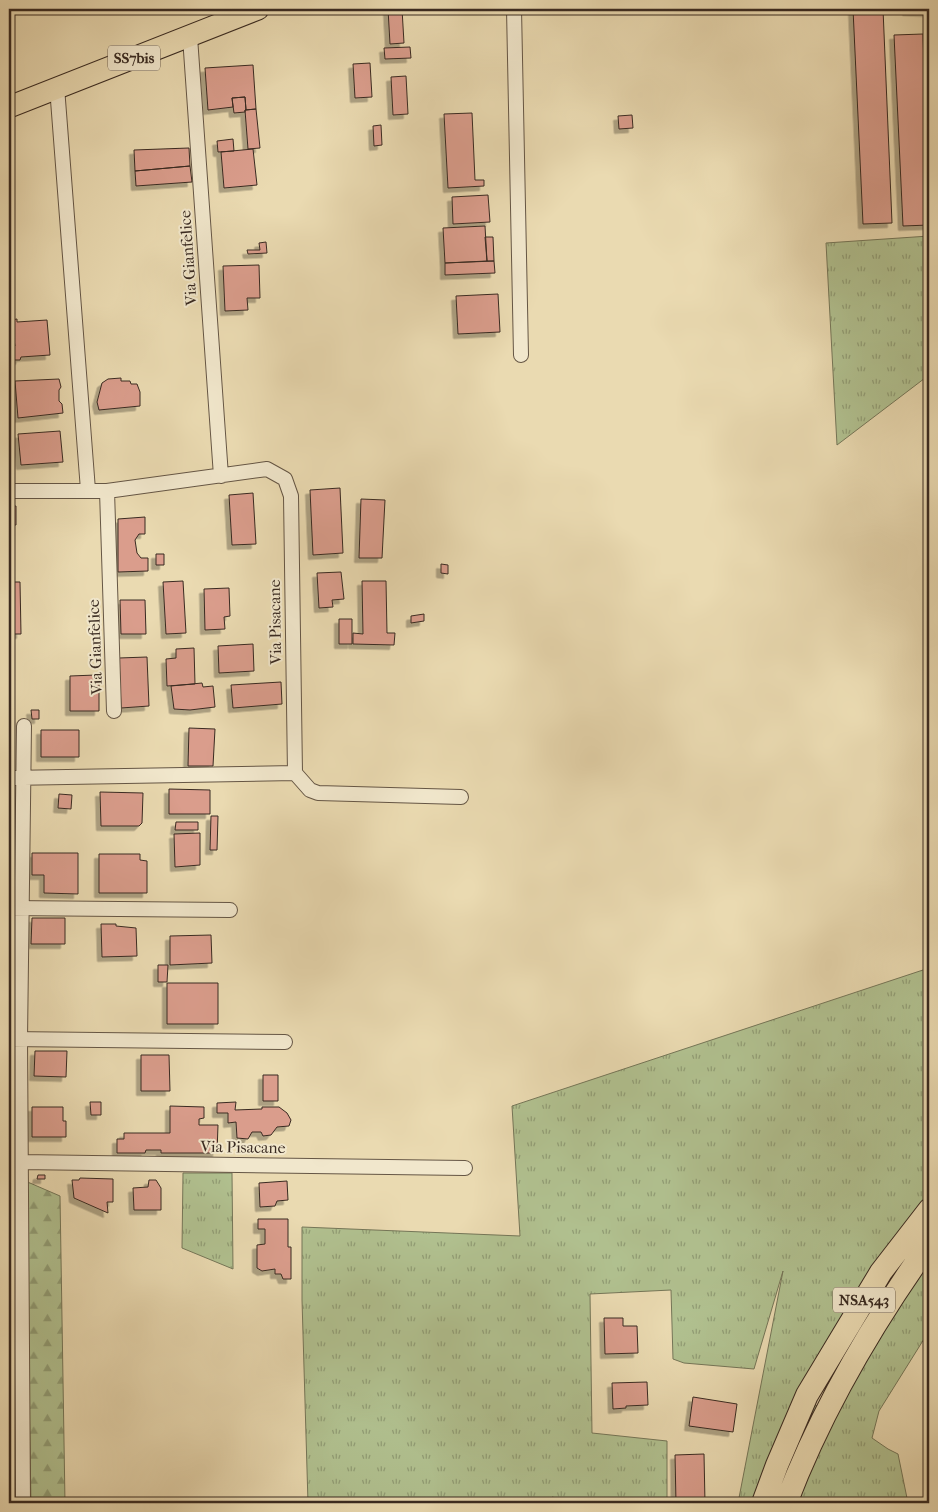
<svg xmlns="http://www.w3.org/2000/svg" width="938" height="1512" font-family="'IM FELL French Canon',serif">
<style>
.grass{fill:url(#grass-tufts);stroke:#757658}
.forest{fill:url(#forest-firs);stroke:#757658}
.building{fill:#da9d8c;stroke:#392a21;filter:url(#shadow)}
.lines{fill:none;stroke-linecap:round;stroke-linejoin:round}
.minor-casing{stroke:#655645;stroke-width:16}
.primary-casing{stroke:#392a21;stroke-width:23}
.trunk-casing{stroke:#392a21;stroke-width:24}
.minor{stroke:#f1e7cc;stroke-width:14}
.primary{stroke:#eadab1;stroke-width:21}
.trunk{stroke:#eadab1;stroke-width:22}
.labels{text-anchor:middle;dominant-baseline:central;stroke-width:4;stroke-linejoin:round;paint-order:stroke}
.shield{fill:#f1e7cc;stroke:#706354;stroke-width:1}
.shield-label{font-size:15px;font-weight:bold;fill:#392a21}
.street-label{font-size:16px;fill:#392a21;stroke:#f1e7cc}
</style>
<defs>
<pattern id="grass-tufts" width="24" height="20" patternUnits="userSpaceOnUse" patternTransform="scale(1.25)"><rect width="24" height="20" fill="#b1c190"/><path d="M3 7l-1-3M5 7V3M7 7l1-3M15 17l-1-3M17 17v-4M19 17l1-3" fill="none" stroke="#919d75"/></pattern>
<pattern id="forest-firs" width="22" height="20" patternUnits="userSpaceOnUse" patternTransform="scale(1.25)"><rect width="22" height="20" fill="#b1c190"/><path d="M5 1l3.5 6h-7zM16 11l3.5 6h-7z" fill="#919d75"/></pattern>
<filter id="shadow"><feDropShadow dx="-4.5" dy="4.5" stdDeviation="0" flood-color="#0004"/></filter>
</defs>
<rect width="100%" height="100%" fill="#eadab1"/>
<filter id="stains"><feTurbulence type="fractalNoise" baseFrequency=".004" numOctaves="4"/><feColorMatrix values="0 0 0 0 .2 0 0 0 0 .09 0 0 0 0 .02 0 0 0 .5 -.17"/></filter>
<radialGradient id="worn" r=".72"><stop offset=".6" stop-color="#630" stop-opacity="0"/><stop offset="1" stop-color="#630" stop-opacity=".3"/></radialGradient>
<path class="grass" d="M 929,236 L 929,375 L 837,445 L 826,243 Z
M 929,968 L 929,1192 L 876,1261 L 795,1395 L 833,1414 L 868,1352 L 929,1260 L 929,1331 L 879,1411 L 872,1438 L 888,1449 L 898,1454 L 908,1503 L 738,1503 L 783,1271 L 754,1369 L 684,1363 L 673,1359 L 671,1290 L 590,1294 L 592,1433 L 667,1441 L 667,1503 L 579,1503 L 552,1497 L 548,1503 L 308,1503 L 302,1300 L 302,1227 L 520,1236 L 512,1106 Z
M 183,1173 L 232,1173 L 233,1269 L 182,1248 Z"/>
<path class="forest" d="M 23,1180 L 60,1196 L 65,1503 L 31,1503 L 28,1338 Z"/>
<path class="building" d="M 388,9 L 402,9 L 404,43 L 390,44 Z
M 853,9 L 883,9 L 892,223 L 863,224 Z
M 907,9 L 929,9 L 929,12 L 907,11 Z
M 923,34 L 929,225 L 903,226 L 894,35 Z
M 410,47 L 411,58 L 385,59 L 384,48 Z
M 370,63 L 372,97 L 355,98 L 353,64 Z
M 253,65 L 256,109 L 246,110 L 245,97 L 232,98 L 233,107 L 208,110 L 205,68 Z
M 406,76 L 408,114 L 393,115 L 391,77 Z
M 245,97 L 246,110 L 245,110 L 245,112 L 234,113 L 232,98 Z
M 256,109 L 260,148 L 248,149 L 245,110 Z
M 472,113 L 475,180 L 484,180 L 484,186 L 448,188 L 444,114 Z
M 632,115 L 633,128 L 619,129 L 618,116 Z
M 381,125 L 382,145 L 374,146 L 373,126 Z
M 233,139 L 234,151 L 218,152 L 217,141 Z
M 189,148 L 190,166 L 135,171 L 134,150 Z
M 253,149 L 257,185 L 224,188 L 221,152 Z
M 190,166 L 192,182 L 136,186 L 135,171 Z
M 488,195 L 490,222 L 453,224 L 452,197 Z
M 485,226 L 487,261 L 445,263 L 443,228 Z
M 485,237 L 493,237 L 494,261 L 487,261 Z
M 266,242 L 267,253 L 248,254 L 247,250 L 260,250 L 259,243 Z
M 494,261 L 495,273 L 445,275 L 445,263 Z
M 259,265 L 260,298 L 247,298 L 248,310 L 225,311 L 223,266 Z
M 498,294 L 500,332 L 458,334 L 456,296 Z
M 17,319 L 17,322 L 47,320 L 50,355 L 21,357 L 20,360 L 14,360 L 13,347 L 15,346 L 11,320 Z
M 121,378 L 121,381 L 130,381 L 131,384 L 137,384 L 140,392 L 140,406 L 99,410 L 97,402 L 102,383 L 108,379 Z
M 59,379 L 61,387 L 59,390 L 59,401 L 62,404 L 63,413 L 18,418 L 15,381 Z
M 60,431 L 63,462 L 21,465 L 18,434 Z
M 340,488 L 343,553 L 313,555 L 310,490 Z
M 253,493 L 256,544 L 232,545 L 229,495 Z
M 361,499 L 385,500 L 382,558 L 359,558 Z
M 9,506 L 16,506 L 16,525 L 9,525 L 9,531 Z
M 145,517 L 145,534 L 139,534 L 135,540 L 137,553 L 141,558 L 148,558 L 148,571 L 118,572 L 118,519 Z
M 156,554 L 164,554 L 164,565 L 156,565 Z
M 441,564 L 448,565 L 448,574 L 441,573 Z
M 341,572 L 344,599 L 332,600 L 333,607 L 319,608 L 317,573 Z
M 183,581 L 186,633 L 166,634 L 163,582 Z
M 362,581 L 386,581 L 387,633 L 395,633 L 394,645 L 353,644 L 353,633 L 363,634 Z
M 9,582 L 20,582 L 21,634 L 9,634 Z
M 229,588 L 230,616 L 224,617 L 225,629 L 205,630 L 204,589 Z
M 120,600 L 145,600 L 146,634 L 121,634 Z
M 424,614 L 424,621 L 411,623 L 411,616 Z
M 339,619 L 352,619 L 352,644 L 339,644 Z
M 253,644 L 254,671 L 219,673 L 218,646 Z
M 194,648 L 195,684 L 167,686 L 166,659 L 176,658 L 176,649 Z
M 147,657 L 149,706 L 121,708 L 119,658 Z
M 96,675 L 96,682 L 99,682 L 99,711 L 70,711 L 70,676 Z
M 281,682 L 282,704 L 233,708 L 231,685 Z
M 202,683 L 203,687 L 213,686 L 215,707 L 190,710 L 174,709 L 171,686 Z
M 31,710 L 39,710 L 39,719 L 32,719 Z
M 189,728 L 215,729 L 213,766 L 188,766 Z
M 41,730 L 79,730 L 79,757 L 41,757 Z
M 9,734 L 10,734 L 10,765 L 9,765 Z
M 169,789 L 210,790 L 210,814 L 169,814 Z
M 100,792 L 143,793 L 142,823 L 139,826 L 101,826 Z
M 59,794 L 72,795 L 71,809 L 58,808 Z
M 211,816 L 218,816 L 217,850 L 210,850 Z
M 176,822 L 198,822 L 198,830 L 175,830 Z
M 200,833 L 200,865 L 175,867 L 174,834 Z
M 32,853 L 78,853 L 78,894 L 44,893 L 44,875 L 32,875 Z
M 99,854 L 140,854 L 140,860 L 147,861 L 147,893 L 99,893 Z
M 32,918 L 65,918 L 65,944 L 31,944 Z
M 101,924 L 116,924 L 116,926 L 136,928 L 137,956 L 102,957 Z
M 211,935 L 212,963 L 170,965 L 170,936 Z
M 158,965 L 168,965 L 167,982 L 158,982 Z
M 167,983 L 218,983 L 218,1024 L 167,1024 Z
M 35,1051 L 67,1051 L 66,1077 L 34,1076 Z
M 141,1055 L 169,1055 L 170,1091 L 141,1091 Z
M 263,1075 L 278,1075 L 278,1101 L 263,1101 Z
M 9,1102 L 11,1102 L 11,1148 L 9,1148 Z
M 90,1102 L 101,1102 L 101,1115 L 91,1115 Z
M 236,1102 L 235,1110 L 262,1109 L 262,1107 L 279,1107 L 287,1113 L 291,1120 L 289,1126 L 277,1127 L 271,1135 L 263,1136 L 261,1132 L 252,1132 L 248,1139 L 237,1138 L 236,1122 L 228,1123 L 228,1113 L 217,1113 L 217,1103 Z
M 170,1106 L 204,1107 L 204,1118 L 199,1119 L 199,1125 L 218,1125 L 217,1153 L 161,1153 L 161,1150 L 146,1150 L 145,1153 L 117,1153 L 117,1139 L 124,1139 L 124,1133 L 170,1133 Z
M 32,1107 L 63,1107 L 63,1121 L 66,1121 L 66,1137 L 32,1137 Z
M 38,1175 L 45,1175 L 45,1179 L 37,1179 Z
M 80,1178 L 113,1179 L 113,1202 L 107,1202 L 108,1213 L 74,1198 L 72,1180 L 79,1180 Z
M 149,1180 L 156,1180 L 161,1188 L 161,1210 L 134,1210 L 133,1188 L 148,1187 Z
M 287,1181 L 288,1200 L 277,1201 L 275,1206 L 260,1207 L 259,1183 Z
M 258,1219 L 288,1219 L 288,1247 L 291,1247 L 291,1279 L 283,1279 L 281,1274 L 275,1274 L 275,1269 L 262,1271 L 257,1268 L 257,1245 L 265,1244 L 265,1229 L 258,1229 Z
M 9,1243 L 12,1243 L 13,1255 L 9,1255 Z
M 604,1318 L 623,1318 L 623,1326 L 637,1326 L 638,1353 L 605,1354 Z
M 9,1347 L 11,1411 L 9,1411 Z
M 647,1382 L 648,1405 L 626,1406 L 626,1408 L 613,1409 L 612,1383 Z
M 693,1397 L 737,1404 L 733,1432 L 689,1426 Z
M 704,1454 L 705,1503 L 676,1503 L 675,1455 Z
M 9,1474 L 11,1474 L 12,1503 L 9,1503 Z"/>
<g class="lines">
<g class="minor-casing">
<path id="minor" d="M 514,9 L 521,355
M 190,37 L 221,476
M 57,87 L 88,490
M 9,491 L 107,491 L 267,469 L 285,479 L 291,496 L 295,773 L 9,778
M 107,491 L 114,711
M 295,773 L 310,790 L 318,793 L 461,797
M 9,908 L 230,910
M 9,1039 L 285,1042
M 20,1162 L 465,1168
M 23,1503 L 20,1039 L 24,726"/>
</g>
<g class="primary-casing">
<path id="primary" d="M 9,107 L 258,9"/>
</g>
<g class="trunk-casing">
<path id="trunk" d="M 763,1503 L 777,1465 L 807,1395 L 881,1272 L 929,1210
M 786,1503 C 821,1411 872,1324 929,1244"/>
</g>
<use href="#minor" class="minor"/>
<use href="#primary" class="primary"/>
<use href="#trunk" class="trunk"/>
</g>
<g class="labels">
<g class="shield">
<rect x="108" y="45.5" width="52" height="25" rx="4"/>
<rect x="833" y="1287.5" width="62" height="25" rx="4"/>
</g>
<g class="shield-label">
<text x="134" y="58">SS7bis</text>
<text x="864" y="1300">NSA543</text>
</g>
<g class="street-label">
<text transform="translate(188 258) rotate(-94)">Via Gianfelice</text>
<text transform="translate(275 622) rotate(-91)">Via Pisacane</text>
<text transform="translate(95 647) rotate(-92)">Via Gianfelice</text>
<text transform="translate(243 1147) rotate(1)">Via Pisacane</text>
</g>
</g>
<rect width="938" height="1512" fill="none" stroke="#eadab1" stroke-width="30"/>
<rect x="10" y="10" width="918" height="1492" fill="none" stroke="#392a21" stroke-width="2.5"/>
<rect x="15" y="15" width="908" height="1482" fill="none" stroke="#392a21"/>
<rect width="100%" height="100%" filter="url(#stains)"/>
<rect width="100%" height="100%" fill="url(#worn)"/>
</svg>
